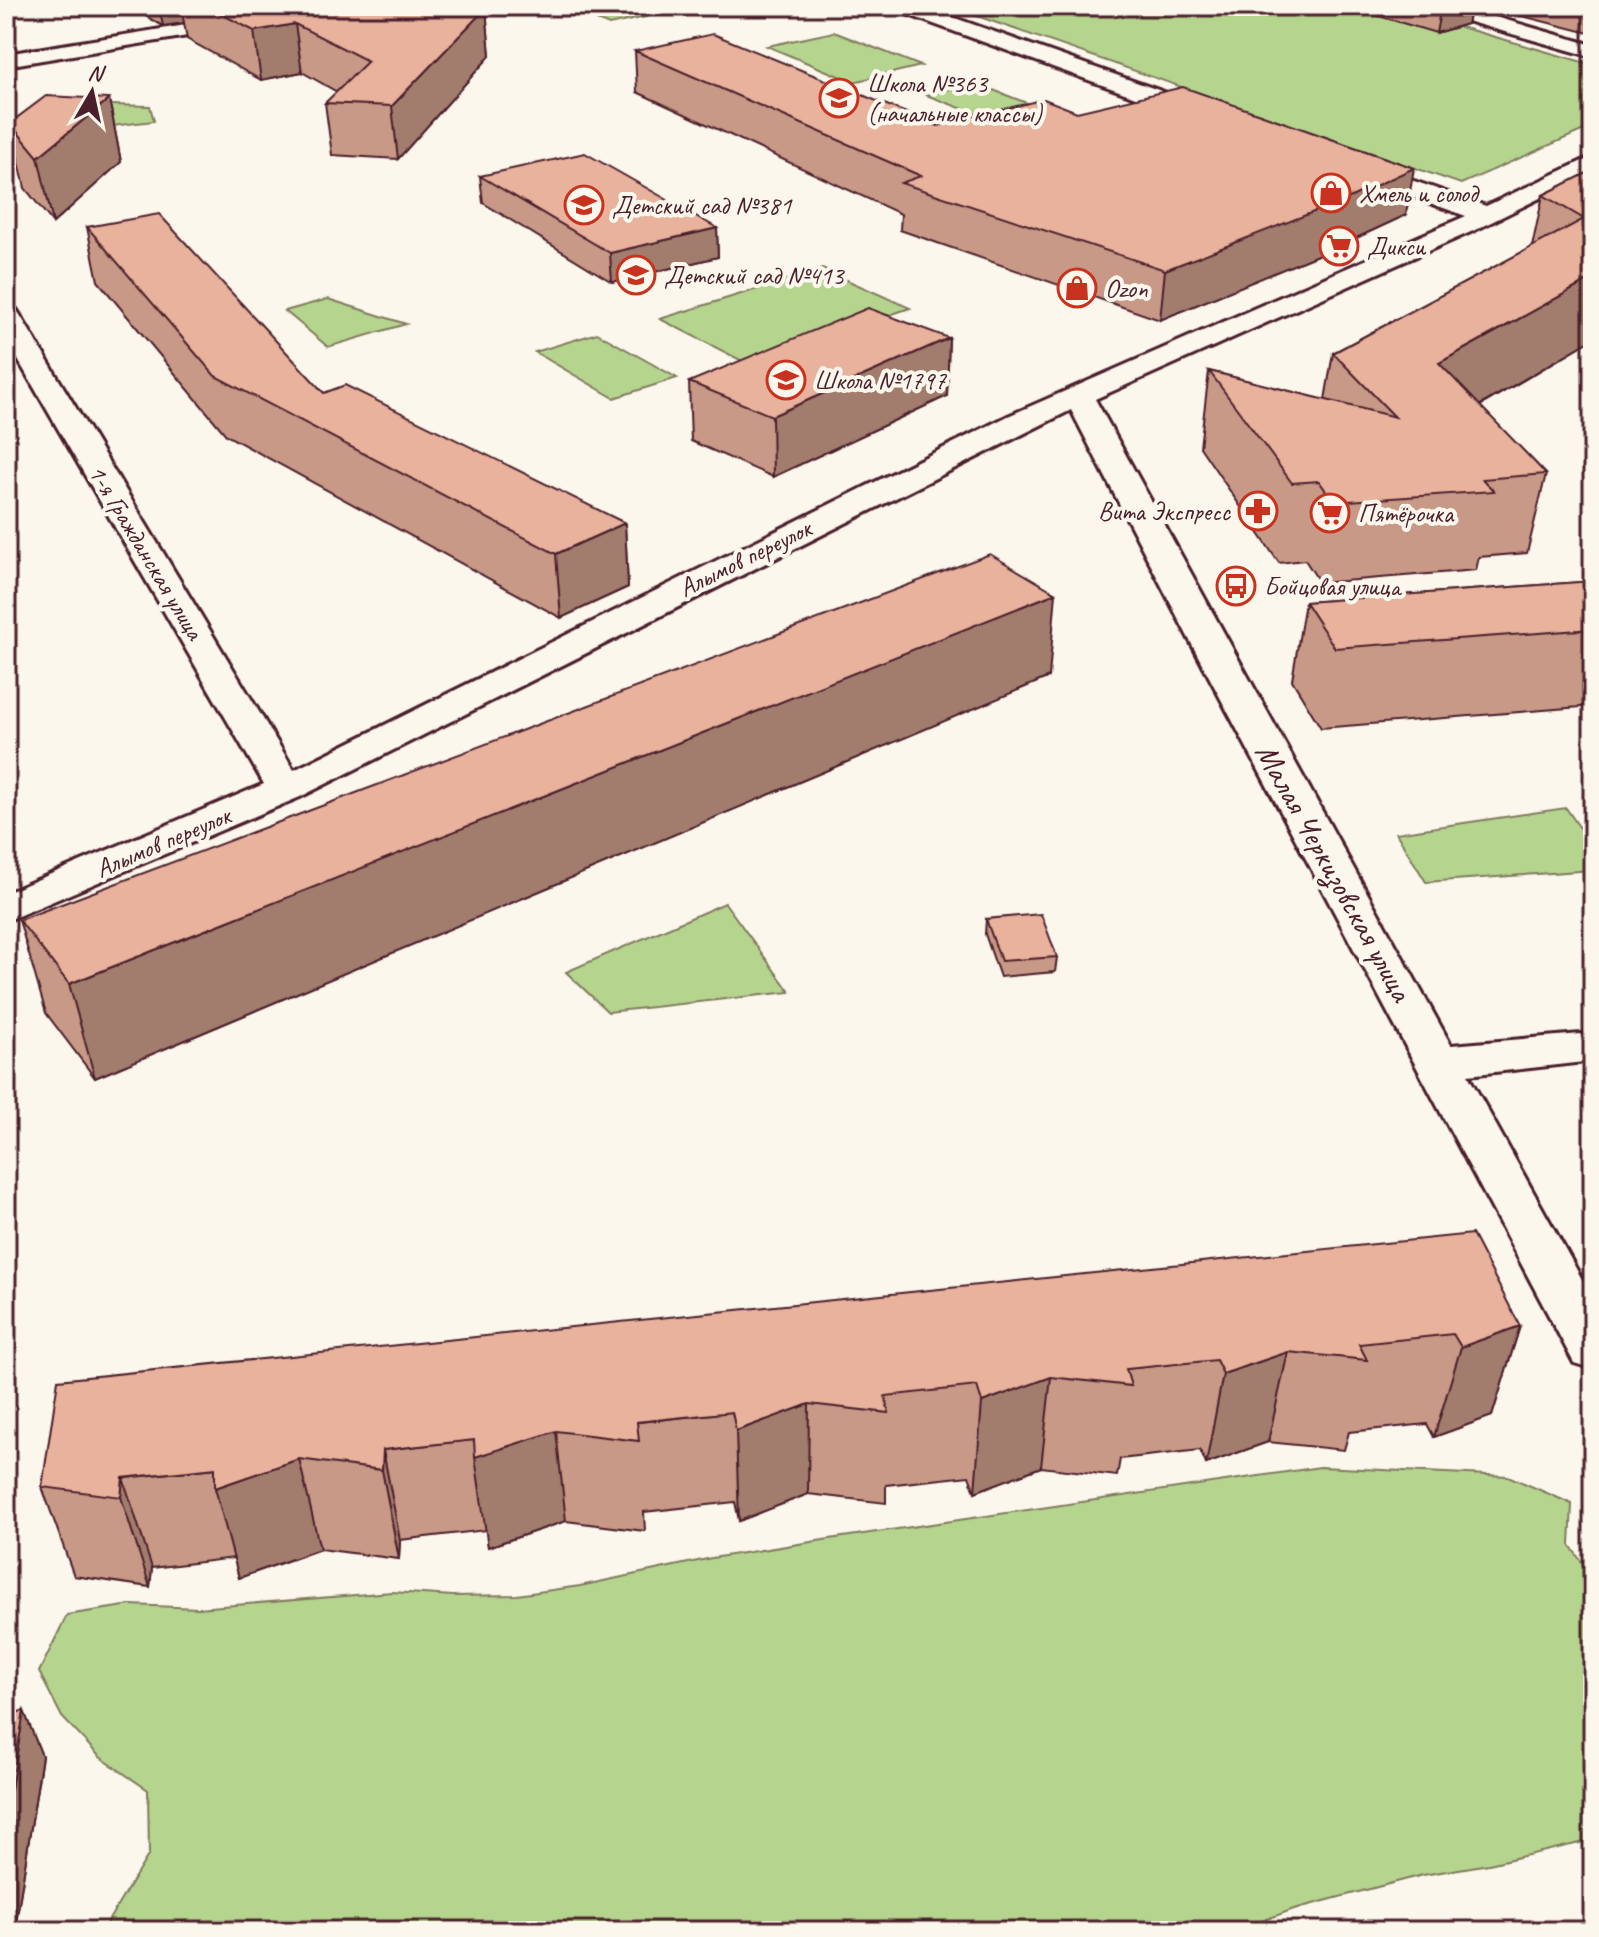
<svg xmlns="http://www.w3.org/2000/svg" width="1599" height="1937" font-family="Caveat,sans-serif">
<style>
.green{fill:#b5d58f;stroke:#807a5d;stroke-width:2}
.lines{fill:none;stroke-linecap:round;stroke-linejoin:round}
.minor-casing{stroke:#4a1f2b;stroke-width:6}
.minor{fill:#fbf7ec;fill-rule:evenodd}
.wall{fill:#c89987;stroke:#4a1f2b;stroke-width:2}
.shaded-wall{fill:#a27d6e;stroke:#4a1f2b;stroke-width:2}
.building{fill:#e8b29d;stroke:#4a1f2b;stroke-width:2}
.labels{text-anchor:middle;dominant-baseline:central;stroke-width:8;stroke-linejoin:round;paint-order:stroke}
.far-poi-label{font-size:26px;fill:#4a1f2b;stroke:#fbf7ec;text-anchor:start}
.far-street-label{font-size:26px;fill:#4a1f2b;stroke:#fbf7ec}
.street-label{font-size:32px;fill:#4a1f2b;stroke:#fbf7ec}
</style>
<rect width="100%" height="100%" fill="#fbf7ec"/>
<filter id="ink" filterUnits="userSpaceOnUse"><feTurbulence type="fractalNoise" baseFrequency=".0125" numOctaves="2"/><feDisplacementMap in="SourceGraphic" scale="16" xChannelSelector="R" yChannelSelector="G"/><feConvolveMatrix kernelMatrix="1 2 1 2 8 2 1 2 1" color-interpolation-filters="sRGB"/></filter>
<g filter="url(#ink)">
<path class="green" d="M 563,6 L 659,6 L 673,11 L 609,25 Z
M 948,6 L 1387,6 L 1593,65 L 1593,126 L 1461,184 Z
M 834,32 L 921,66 L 853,82 L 767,46 Z
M 975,83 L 1045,110 L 997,122 L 926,95 Z
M 65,104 L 150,106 L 154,121 L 53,133 Z
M 822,269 L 910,308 L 746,363 L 660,319 Z
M 328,299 L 406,324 L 328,347 L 285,311 Z
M 597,333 L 677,378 L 614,398 L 535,352 Z
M 1566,808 L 1593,847 L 1593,870 L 1426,882 L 1396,833 Z
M 725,903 L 790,992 L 608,1012 L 566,972 Z
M 1320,1467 L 1508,1476 L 1572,1504 L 1570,1545 L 1593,1579 L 1593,1840 L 1489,1864 L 1423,1875 L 1294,1909 L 1235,1931 L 102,1931 L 149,1854 L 148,1790 L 100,1757 L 62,1717 L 39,1672 L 67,1615 L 131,1605 L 198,1608 L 392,1592 L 453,1596 L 517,1595 L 580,1586 L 712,1558 L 836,1538 Z"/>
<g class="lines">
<g class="minor-casing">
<path id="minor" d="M 892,6 L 921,6 L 1215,110 L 1218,115 L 1207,122 L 1199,120 L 895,10 Z
M 1425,6 L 1457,6 L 1593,45 L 1593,57 L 1428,10 Z
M 211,21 L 221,27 L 218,31 L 6,66 L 6,54 Z
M 1593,156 L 1593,172 L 1473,231 L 1095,399 L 1451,1045 L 1581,1034 L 1593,1037 L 1593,1061 L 1468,1075 L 1593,1299 L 1593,1369 L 1574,1363 L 1189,639 L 1071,410 L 300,797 L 6,921 L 6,893 L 264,784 L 6,339 L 6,307 L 16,309 L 20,315 L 294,770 L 1008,416 L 1466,216 L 1346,173 L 1342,168 L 1346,163 L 1362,163 L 1486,206 Z"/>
</g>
<use href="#minor" class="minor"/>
</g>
<path class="wall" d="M 128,6 L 480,6 L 486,8 L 490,56 L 398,159 L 332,155 L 325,103 L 337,92 L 302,72 L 261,80 L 187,39 L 184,23 L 163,26 Z
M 1345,6 L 1593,6 L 1593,34 L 1510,13 L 1501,15 L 1471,7 L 1467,24 L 1436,33 Z
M 635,51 L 938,126 L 1077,112 L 1406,215 L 1339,246 L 1160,320 L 900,230 L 901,214 L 637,92 Z
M 109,99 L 121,162 L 53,223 L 25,188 L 10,123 Z
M 1593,170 L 1593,339 L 1480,406 L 1546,474 L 1527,553 L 1479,557 L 1476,570 L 1320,583 L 1305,560 L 1279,563 L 1200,447 L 1209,371 L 1325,400 L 1333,353 L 1532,247 L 1543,195 Z
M 480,176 L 717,228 L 718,257 L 612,282 L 483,203 Z
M 87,227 L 324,393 L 625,523 L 628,587 L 561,618 L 226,435 L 98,281 Z
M 949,338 L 947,396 L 773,477 L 691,441 L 689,382 Z
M 1593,581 L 1593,706 L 1321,728 L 1292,680 L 1305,602 Z
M 1049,677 L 95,1078 L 46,1013 L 19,920 Z
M 986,919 L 1057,957 L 1055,972 L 1000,977 L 985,934 Z
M 1520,1326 L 1492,1416 L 1434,1437 L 1427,1424 L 1349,1432 L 1344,1450 L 1268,1442 L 1206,1464 L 1200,1450 L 1120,1459 L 1117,1476 L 1041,1467 L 975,1492 L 969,1476 L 886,1485 L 886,1503 L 808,1494 L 739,1521 L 735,1502 L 644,1512 L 645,1531 L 566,1521 L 488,1547 L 486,1530 L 400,1540 L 399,1559 L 320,1549 L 239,1578 L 234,1558 L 152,1568 L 150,1587 L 74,1576 L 42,1487 Z
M 24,1711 L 42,1756 L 16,1923 L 6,1924 L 6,1714 Z"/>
<path class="shaded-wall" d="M 159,6 L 181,6 L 184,23 L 163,26 Z
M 1441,6 L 1471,6 L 1467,24 L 1436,33 Z
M 1502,6 L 1511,6 L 1510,13 L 1501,15 Z
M 486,8 L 490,56 L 398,159 L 392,106 Z
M 295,24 L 302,72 L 261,80 L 254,31 Z
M 109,99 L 121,162 L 53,223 L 38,157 Z
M 1414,168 L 1406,215 L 1339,246 L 1160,320 L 1165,270 Z
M 717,228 L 718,257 L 612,282 L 610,253 Z
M 1593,278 L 1593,339 L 1424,438 L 1439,363 Z
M 949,338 L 947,396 L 773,477 L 772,416 Z
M 625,523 L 628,587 L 561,618 L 556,554 Z
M 1056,593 L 1049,677 L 95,1078 L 69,984 Z
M 1520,1326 L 1492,1416 L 1434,1437 L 1461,1347 Z
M 1288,1352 L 1268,1442 L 1206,1464 L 1223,1374 Z
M 1051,1377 L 1041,1467 L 975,1492 L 982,1402 Z
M 809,1404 L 808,1494 L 739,1521 L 736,1431 Z
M 556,1431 L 566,1521 L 488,1547 L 475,1457 Z
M 383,1450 L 400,1540 L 399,1559 L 382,1470 Z
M 299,1459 L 320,1549 L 239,1578 L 215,1488 Z
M 123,1478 L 152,1568 L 150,1587 L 121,1497 Z
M 24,1711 L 42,1756 L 16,1923 L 6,1902 L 6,1818 Z"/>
<path class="building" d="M 206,6 L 480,6 L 486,8 L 392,106 L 325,103 L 368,61 L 295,24 L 254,31 Z
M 713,34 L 938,126 L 1044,99 L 1077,112 L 1183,87 L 1414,168 L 1347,199 L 1165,270 L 901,183 L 921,176 L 635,51 Z
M 46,96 L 109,99 L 38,157 L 10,123 Z
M 585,153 L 717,228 L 610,253 L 480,176 Z
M 1593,170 L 1593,278 L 1439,363 L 1546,474 L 1482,479 L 1494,491 L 1334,502 L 1319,481 L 1292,483 L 1209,371 L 1395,417 L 1333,353 L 1584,219 L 1543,195 Z
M 159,214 L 324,393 L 345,385 L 625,523 L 556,554 L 215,376 L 87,227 Z
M 868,308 L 949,338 L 772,416 L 689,382 Z
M 990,554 L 1056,593 L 69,984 L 19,920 Z
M 1593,581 L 1593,629 L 1335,648 L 1305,602 Z
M 1041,914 L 1057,957 L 1001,961 L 986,919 Z
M 1472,1234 L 1520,1326 L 1461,1347 L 1453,1334 L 1359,1344 L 1367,1360 L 1288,1352 L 1223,1374 L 1216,1360 L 1126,1369 L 1131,1386 L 1051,1377 L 982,1402 L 977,1386 L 885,1396 L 889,1413 L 809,1404 L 736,1431 L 732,1412 L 637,1422 L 639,1441 L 556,1431 L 475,1457 L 474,1440 L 383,1450 L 382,1470 L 299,1459 L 215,1488 L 215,1468 L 123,1478 L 121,1497 L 42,1487 L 58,1380 Z
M 24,1711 L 6,1818 L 6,1714 Z"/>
</g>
<defs>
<g id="school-ring" transform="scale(2)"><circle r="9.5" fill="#fbf7ec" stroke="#c8321e" stroke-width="1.5"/><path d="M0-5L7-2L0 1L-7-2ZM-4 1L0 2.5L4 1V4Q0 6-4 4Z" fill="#c8321e"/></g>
<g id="shop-ring" transform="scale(2)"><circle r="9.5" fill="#fbf7ec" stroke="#c8321e" stroke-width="1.5"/><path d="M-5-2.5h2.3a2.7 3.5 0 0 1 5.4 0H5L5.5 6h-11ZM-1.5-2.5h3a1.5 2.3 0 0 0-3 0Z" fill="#c8321e"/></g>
<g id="supermarket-ring" transform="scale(2)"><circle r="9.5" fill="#fbf7ec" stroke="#c8321e" stroke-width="1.5"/><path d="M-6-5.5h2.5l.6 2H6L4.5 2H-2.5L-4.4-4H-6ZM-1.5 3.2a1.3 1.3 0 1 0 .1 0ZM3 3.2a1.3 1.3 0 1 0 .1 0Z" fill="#c8321e"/></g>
<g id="pharmacy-ring" transform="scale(2)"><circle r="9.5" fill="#fbf7ec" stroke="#c8321e" stroke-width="1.5"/><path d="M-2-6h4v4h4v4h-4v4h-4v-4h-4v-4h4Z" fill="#c8321e"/></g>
<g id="bus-ring" transform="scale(2)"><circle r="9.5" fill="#fbf7ec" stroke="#c8321e" stroke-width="1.5"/><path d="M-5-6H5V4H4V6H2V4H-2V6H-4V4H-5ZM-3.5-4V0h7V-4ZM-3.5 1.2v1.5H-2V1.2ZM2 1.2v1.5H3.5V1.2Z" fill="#c8321e"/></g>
</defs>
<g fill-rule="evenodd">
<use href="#school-ring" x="839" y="98"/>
<use href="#shop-ring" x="1331" y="193"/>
<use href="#school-ring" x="584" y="205"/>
<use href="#supermarket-ring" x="1339" y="246"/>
<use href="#school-ring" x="636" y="275"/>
<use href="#shop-ring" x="1077" y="288"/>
<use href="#school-ring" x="786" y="380"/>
<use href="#pharmacy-ring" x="1258" y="511"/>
<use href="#supermarket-ring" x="1330" y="513"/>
<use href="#bus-ring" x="1236" y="586"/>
</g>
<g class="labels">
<g class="far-poi-label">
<text x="867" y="83">Школа №363<tspan x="867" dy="30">(начальные классы)</tspan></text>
<text x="1359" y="193">Хмель и солод</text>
<text x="612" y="205">Детский сад №381</text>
<text x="1367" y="246">Дикси</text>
<text x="664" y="275">Детский сад №413</text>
<text x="1105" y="288">Ozon</text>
<text x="814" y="380">Школа №1797</text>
<text x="1230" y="511" text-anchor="end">Вита Экспресс</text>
<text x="1358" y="513">Пятёрочка</text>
<text x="1264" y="586">Бойцовая улица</text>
</g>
<g class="far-street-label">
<text transform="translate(146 552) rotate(59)">1-я Гражданская улица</text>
<text transform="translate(745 558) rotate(-26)">Алымов переулок</text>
<text transform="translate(163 842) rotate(-23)">Алымов переулок</text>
</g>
<g class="street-label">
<text transform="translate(1334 872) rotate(61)">Малая Черкизовская улица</text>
</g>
</g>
<rect width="1599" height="1937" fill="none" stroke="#fbf7ec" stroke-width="32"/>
<rect x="16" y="16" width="1567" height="1905" fill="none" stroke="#4a1f2b" stroke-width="3" filter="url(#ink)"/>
<g transform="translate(92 92) rotate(9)" stroke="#fbf7ec" stroke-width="6" paint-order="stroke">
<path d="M0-6L14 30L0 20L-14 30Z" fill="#4a1f2b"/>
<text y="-12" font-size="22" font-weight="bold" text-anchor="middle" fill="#4a1f2b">N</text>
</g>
</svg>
